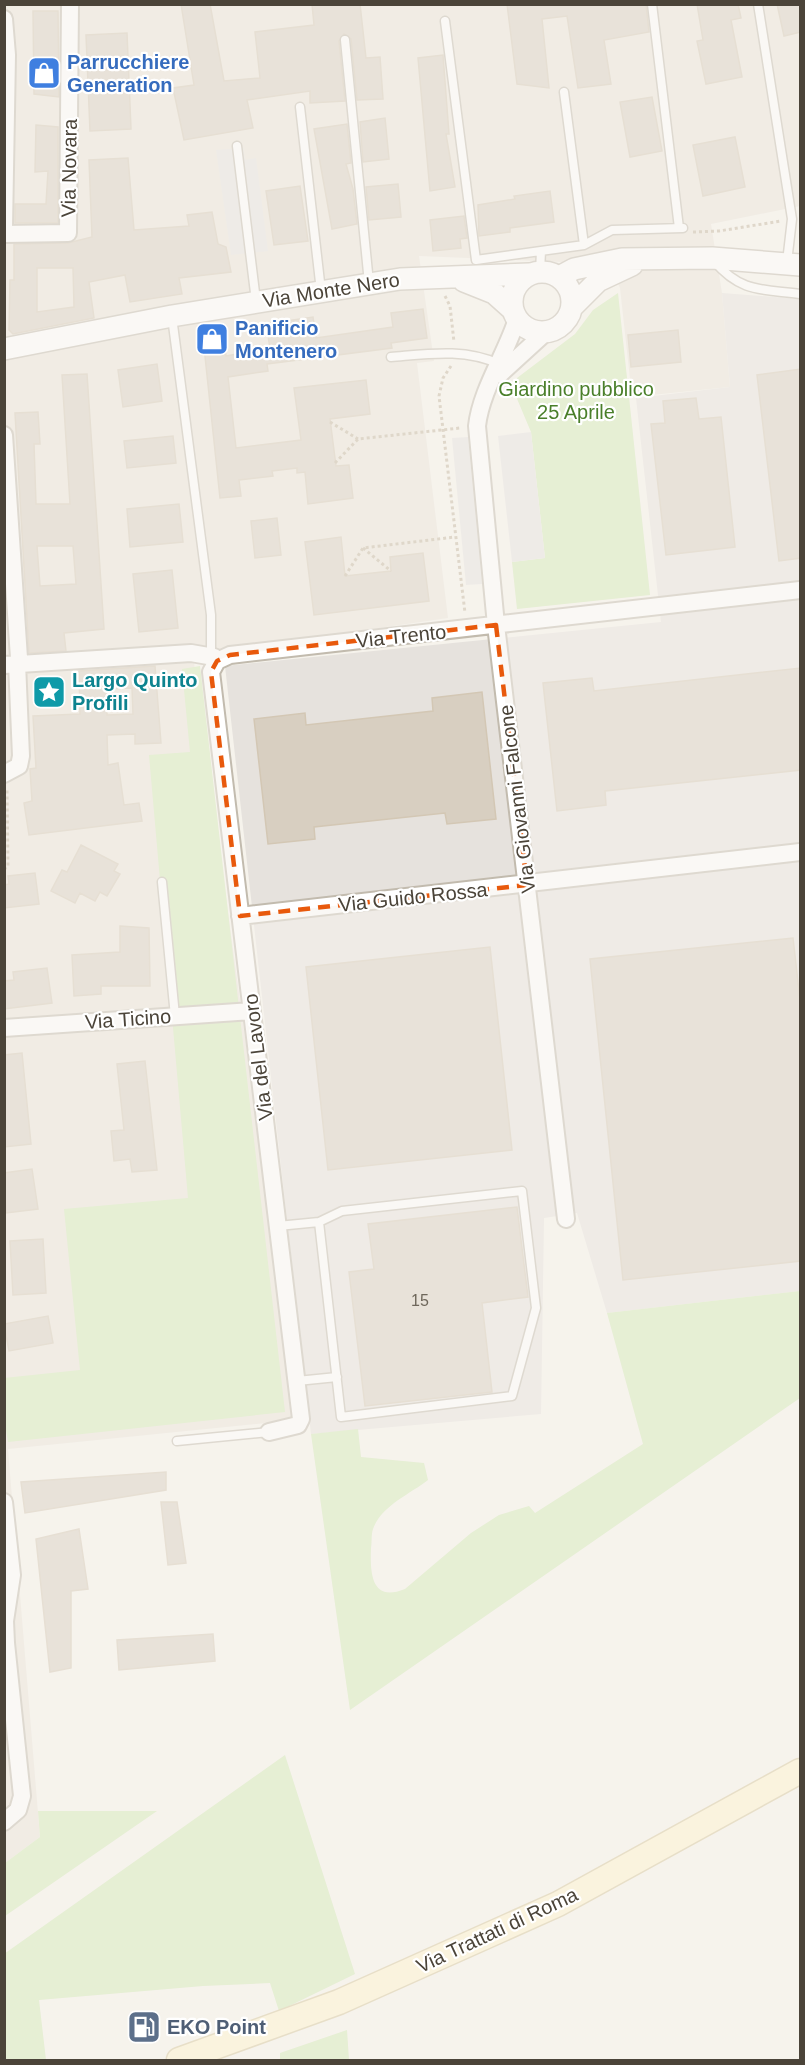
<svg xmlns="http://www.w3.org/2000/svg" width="805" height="2065" font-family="Helvetica,sans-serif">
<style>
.residential{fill:#eae5da}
.industrial{fill:#e6e2dd}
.green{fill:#d2eab5}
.parking{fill:#e5e3e0}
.building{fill:#d8cfc1;stroke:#d3c7b4;stroke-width:1.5;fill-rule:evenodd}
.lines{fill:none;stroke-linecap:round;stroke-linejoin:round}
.service-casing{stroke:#c2bbae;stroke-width:11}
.minor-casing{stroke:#c2bbae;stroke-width:20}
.tertiary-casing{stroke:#c2bbae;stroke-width:24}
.secondary-casing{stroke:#d6c79b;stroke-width:27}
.path{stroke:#c4b79f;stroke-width:3;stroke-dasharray:3 3;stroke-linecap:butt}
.service{stroke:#fff;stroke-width:8}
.minor{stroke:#fff;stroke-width:16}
.tertiary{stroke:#fff;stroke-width:21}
.secondary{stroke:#fff3cd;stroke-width:24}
.marked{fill:none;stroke:#e8590c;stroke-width:4.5;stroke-dasharray:12 8;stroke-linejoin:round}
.labels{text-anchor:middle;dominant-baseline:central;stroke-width:4.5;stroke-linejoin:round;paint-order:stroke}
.number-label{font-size:16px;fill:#6e675b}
.shop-label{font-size:20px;font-weight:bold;fill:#366cbe;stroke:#fff;text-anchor:start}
.street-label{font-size:20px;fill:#4b4439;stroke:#fff}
.park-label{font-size:20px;fill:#4a7f2a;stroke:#fff}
.culture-label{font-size:20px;font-weight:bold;fill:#0d838f;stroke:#fff;text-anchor:start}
.service-label{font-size:20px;font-weight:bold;fill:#4e5e75;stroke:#fff;text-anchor:start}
</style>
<rect width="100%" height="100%" fill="#f6f3ec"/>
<path class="residential" d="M 5,5 L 800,5 L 800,206 L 711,224 L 722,293 L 730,387 L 632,397 L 620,288 L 610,264 L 419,256 L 434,361 L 417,363 L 448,618 L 193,655 L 297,1420 L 8,1449 L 40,1837 L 5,1863 Z"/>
<path class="industrial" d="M 722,293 L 800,299 L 800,1291 L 607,1313 L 577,1213 L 544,1218 L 541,1414 L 311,1434 L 225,666 L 661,622 L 636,398 L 730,387 Z"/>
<path class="green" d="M 618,293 L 650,595 L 517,609 L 512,562 L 545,558 L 531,432 L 515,394 L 517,378 L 575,334 L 593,310 Z
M 200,666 L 285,1412 L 8,1442 L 5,1424 L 4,1378 L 80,1370 L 64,1209 L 188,1198 L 149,755 L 190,752 L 182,669 Z
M 800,1291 L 800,1398 L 350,1710 L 311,1434 L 358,1429 L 361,1457 L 424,1463 L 428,1480 C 410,1494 381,1506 373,1529 C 371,1535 372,1543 371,1548 C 370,1573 371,1603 405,1589 L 471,1533 L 499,1515 L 529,1506 L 535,1513 L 643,1444 L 607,1313 Z
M 285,1755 L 355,1974 L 279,2011 L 270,1983 L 203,1986 L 39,2000 L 46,2060 L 5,2060 L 4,1954 Z
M 38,1811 L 157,1811 L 5,1916 L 5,1863 L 40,1837 Z
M 347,2030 L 349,2060 L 280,2060 L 280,2053 Z"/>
<path class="parking" d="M 243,148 L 245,160 L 256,158 L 268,251 L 231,255 L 216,150 Z
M 531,432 L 545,558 L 512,562 L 498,436 Z
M 468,437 L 482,584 L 466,585 L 452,438 Z"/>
<path class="building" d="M 181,4 L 210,4 L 224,81 L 260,78 L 255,32 L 314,25 L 312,4 L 360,4 L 366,58 L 380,57 L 383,99 L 357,100 L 351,39 L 344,34 L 339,41 L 345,101 L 310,103 L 310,91 L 247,100 L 253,128 L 184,140 L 173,88 L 194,85 Z
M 507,4 L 646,4 L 649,32 L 604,40 L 611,84 L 578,88 L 567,16 L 542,19 L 549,88 L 517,84 Z
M 697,4 L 738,4 L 741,18 L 731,20 L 742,77 L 706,84 L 697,41 L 703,40 Z
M 777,4 L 801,4 L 801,32 L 784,36 Z
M 33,11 L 58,11 L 59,97 L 34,94 Z
M 127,33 L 131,129 L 90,131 L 86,35 Z
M 443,55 L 449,134 L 446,134 L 455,187 L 430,191 L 418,58 Z
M 652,97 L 662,151 L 630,157 L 620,102 Z
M 385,118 L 389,159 L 363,162 L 360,122 Z
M 347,124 L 351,163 L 346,164 L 353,189 L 357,224 L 332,229 L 314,129 Z
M 36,125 L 58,127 L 58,223 L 15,223 L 15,204 L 46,204 L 48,171 L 35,172 Z
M 735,137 L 745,187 L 703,196 L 693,145 Z
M 128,158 L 134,230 L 189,226 L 187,215 L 212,212 L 218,244 L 226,247 L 231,272 L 179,278 L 182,294 L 130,302 L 125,275 L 89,282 L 94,318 L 13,334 L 9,330 L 10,280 L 14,280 L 14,244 L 68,243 L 92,237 L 89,160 ZM 37,268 L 73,268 L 74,307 L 37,312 Z
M 398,184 L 401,217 L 369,220 L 366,187 Z
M 300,186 L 308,241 L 274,245 L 266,191 Z
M 550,191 L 554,222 L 510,228 L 510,232 L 479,236 L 478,205 L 515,199 L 514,196 Z
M 464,216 L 467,238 L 460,239 L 461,248 L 433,251 L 430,220 Z
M 423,309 L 427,338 L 391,343 L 392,348 L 267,364 L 268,371 L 228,377 L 236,448 L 301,440 L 294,388 L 366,380 L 370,414 L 330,419 L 336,466 L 349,465 L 353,498 L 308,504 L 305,472 L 297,473 L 297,468 L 272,471 L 273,476 L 239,480 L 241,496 L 220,498 L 202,328 L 223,326 L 226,356 L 270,348 L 266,324 L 313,317 L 316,338 L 393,327 L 391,313 Z
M 678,330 L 681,362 L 631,367 L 628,335 Z
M 157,364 L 162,401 L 123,407 L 118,370 Z
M 801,369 L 801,558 L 779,561 L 757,375 Z
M 87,374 L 104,629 L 64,633 L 66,651 L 29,653 L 15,413 L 38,412 L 40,444 L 34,444 L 36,504 L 70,504 L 62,375 ZM 37,546 L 73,546 L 76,584 L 40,586 Z
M 696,398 L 699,419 L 721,417 L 735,547 L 666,555 L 651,424 L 665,423 L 663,401 Z
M 173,436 L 176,463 L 127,468 L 124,441 Z
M 179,504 L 183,542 L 130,547 L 127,509 Z
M 277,518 L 281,555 L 255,558 L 251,521 Z
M 341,537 L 345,576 L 391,571 L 390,557 L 423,553 L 429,601 L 314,615 L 305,542 Z
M 172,570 L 178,628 L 139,632 L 133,574 Z
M 155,666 L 161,743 L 135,744 L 135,734 L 107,735 L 108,765 L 118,763 L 124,805 L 139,803 L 142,821 L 29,835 L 24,803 L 32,801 L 30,769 L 36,768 L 33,716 L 80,714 L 79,671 ZM 132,688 L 133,714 L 107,715 L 107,689 Z
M 801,668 L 801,770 L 605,791 L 606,805 L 557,811 L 543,683 L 592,678 L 594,691 Z
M 482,692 L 496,819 L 447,824 L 445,813 L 314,827 L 315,839 L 268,844 L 254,719 L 305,713 L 306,725 L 433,711 L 432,698 Z
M 81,845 L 118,864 L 114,871 L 120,874 L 107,896 L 100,892 L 95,901 L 80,893 L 75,903 L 51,891 L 62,870 L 67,872 Z
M 35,873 L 39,904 L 4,908 L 4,885 L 9,884 L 8,876 Z
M 120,926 L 149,928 L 150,986 L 101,986 L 101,994 L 74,996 L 72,955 L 120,952 Z
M 793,938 L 801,1009 L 801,1261 L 623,1280 L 590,959 Z
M 490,947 L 512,1150 L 328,1170 L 306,967 Z
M 47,968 L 52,1003 L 4,1009 L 4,981 L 14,980 L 13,972 Z
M 22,1053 L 31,1144 L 4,1147 L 4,1055 Z
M 145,1061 L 157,1170 L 132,1172 L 130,1159 L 114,1161 L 111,1131 L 124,1130 L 117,1064 Z
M 32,1169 L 38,1209 L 6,1213 L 4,1173 Z
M 517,1207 L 528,1297 L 482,1303 L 492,1392 L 365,1406 L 349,1272 L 374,1269 L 368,1224 Z
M 43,1239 L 46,1293 L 13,1295 L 10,1241 Z
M 48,1316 L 53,1343 L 9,1351 L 4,1324 Z
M 166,1472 L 166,1490 L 25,1513 L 21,1482 Z
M 161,1502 L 177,1502 L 186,1563 L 168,1565 Z
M 79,1529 L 88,1589 L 71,1591 L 71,1668 L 50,1672 L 36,1539 Z
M 213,1634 L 215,1661 L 119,1670 L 117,1640 Z"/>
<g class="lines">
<g class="service-casing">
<path id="service" d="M 652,4 L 679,228
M 758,4 L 792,219 L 787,262
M 445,21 L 476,260 L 584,245 L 612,230 L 683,228
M 345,40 L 369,283
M 564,92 L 584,245
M 300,107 L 321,291
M 237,146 L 256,301
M 714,261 C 741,293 762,289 800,294
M 540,272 L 541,251
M 172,317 L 211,615 L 211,656
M 391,357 C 428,354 464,348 499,364
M 162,882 L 175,1016
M 278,1226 L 319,1222 L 342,1211 L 522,1191 L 536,1308 L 512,1396 L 341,1417 L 319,1222
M 297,1381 L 337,1377
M 177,1441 L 269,1432"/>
</g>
<g class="minor-casing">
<path id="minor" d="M 4,19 L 7,55 L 4,227
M 4,234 L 68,233 L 70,4
M 517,319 C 506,354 481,390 477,426 L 496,625 L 566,1219
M 500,374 L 547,331
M 4,435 L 19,658 L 17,663 L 21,756 L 19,766 L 4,774
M 217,661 L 211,672 L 301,1419 L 298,1425 L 269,1432
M 217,661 L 230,655 L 800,590
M 4,665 L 191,653 L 214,657 L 217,661
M 240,916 L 800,852
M 4,1028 L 252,1011
M 4,1502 L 12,1575 L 5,1621 L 6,1643 L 22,1796 L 18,1810 L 4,1822"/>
</g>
<g class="tertiary-casing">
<path id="tertiary" d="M512 302a30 30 0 1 1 60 0a30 30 0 1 1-60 0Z
M 559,277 L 574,269 L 622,259 L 712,258 L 800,265
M 464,281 L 494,293 L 513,310
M 572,307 L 598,281 L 632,265
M 4,349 L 172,316 L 400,279 L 529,274"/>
</g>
<g class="secondary-casing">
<path id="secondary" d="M 179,2060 L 339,2002 L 558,1904 L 800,1771"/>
</g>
<path class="path" d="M 693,232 L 719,231 L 781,221
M 445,296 L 450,306 L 454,342
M 451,366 L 443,378 L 439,396 L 465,613
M 330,422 L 358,439
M 335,463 L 358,439 L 460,428
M 363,548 L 391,571
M 345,576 L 363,548 L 455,537
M 4,869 L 8,867 L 7,790"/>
<use href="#service" class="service"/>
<use href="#minor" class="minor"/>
<use href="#tertiary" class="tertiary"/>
<use href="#secondary" class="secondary"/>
</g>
<path d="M0 0H805V2065H0ZM 496,625 L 527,885 L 240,916 L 211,672 L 217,661 L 230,655 Z" fill="#f6f3ec" fill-opacity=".55" fill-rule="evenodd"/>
<path class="marked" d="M 496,625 L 527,885 L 240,916 L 211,672 L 217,661 L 230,655 Z"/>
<defs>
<g id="shop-square" transform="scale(1.725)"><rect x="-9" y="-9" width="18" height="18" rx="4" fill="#3f7fe0" stroke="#fff"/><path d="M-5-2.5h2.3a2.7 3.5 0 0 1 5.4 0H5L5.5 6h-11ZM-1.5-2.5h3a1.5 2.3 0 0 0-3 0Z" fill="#fff"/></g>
<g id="sight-square" transform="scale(1.725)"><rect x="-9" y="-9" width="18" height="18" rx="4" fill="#0f9aa8" stroke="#fff"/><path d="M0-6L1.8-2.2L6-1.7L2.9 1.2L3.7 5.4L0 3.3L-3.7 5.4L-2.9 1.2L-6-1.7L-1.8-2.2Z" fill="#fff"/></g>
<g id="fuel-square" transform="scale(1.725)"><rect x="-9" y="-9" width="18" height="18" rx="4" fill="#5c6f8a" stroke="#fff"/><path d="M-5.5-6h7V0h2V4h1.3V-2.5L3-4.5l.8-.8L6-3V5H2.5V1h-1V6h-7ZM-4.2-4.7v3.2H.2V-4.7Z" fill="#fff"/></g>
</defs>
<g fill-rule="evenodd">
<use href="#shop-square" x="44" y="73"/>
<use href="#shop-square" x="212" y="339"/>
<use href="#sight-square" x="49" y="692"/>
<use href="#fuel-square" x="144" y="2027"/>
</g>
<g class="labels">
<g class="number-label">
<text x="420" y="1300">15</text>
</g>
<g class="shop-label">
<text x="67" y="62">Parrucchiere<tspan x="67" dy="23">Generation</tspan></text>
<text x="235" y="328">Panificio<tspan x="235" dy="23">Montenero</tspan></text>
</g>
<g class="street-label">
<text transform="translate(69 168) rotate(-89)">Via Novara</text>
<text transform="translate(331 290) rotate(-9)">Via Monte Nero</text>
<text transform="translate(401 636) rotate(-6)">Via Trento</text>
<text transform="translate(517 799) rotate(-97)">Via Giovanni Falcone</text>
<text transform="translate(413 897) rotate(-6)">Via Guido Rossa</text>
<text transform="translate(128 1019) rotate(-4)">Via Ticino</text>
<text transform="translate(258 1057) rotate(-97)">Via del Lavoro</text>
<text transform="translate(497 1930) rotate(-25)">Via Trattati di Roma</text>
</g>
<g class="park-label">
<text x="576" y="389">Giardino pubblico<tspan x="576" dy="23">25 Aprile</tspan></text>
</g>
<g class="culture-label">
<text x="72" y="680">Largo Quinto<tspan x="72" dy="23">Profili</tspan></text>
</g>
<g class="service-label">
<text x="167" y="2027">EKO Point</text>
</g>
</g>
<rect width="805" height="2065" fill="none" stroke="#4b4439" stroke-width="12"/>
</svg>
